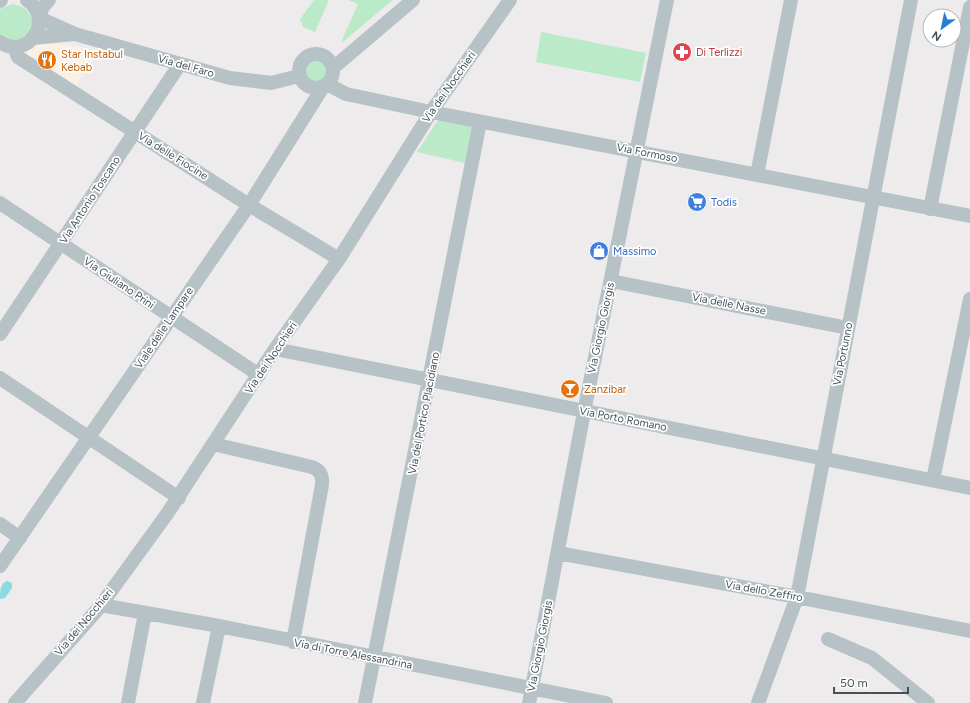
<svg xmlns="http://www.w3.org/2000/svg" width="970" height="703" font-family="Figtree,sans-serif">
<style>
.commercial{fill:#faf1e4}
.green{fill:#bbeac9}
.water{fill:#8bdbe4}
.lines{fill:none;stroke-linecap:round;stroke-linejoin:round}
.minor{stroke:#b7c2c7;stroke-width:14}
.labels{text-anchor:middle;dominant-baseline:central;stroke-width:3.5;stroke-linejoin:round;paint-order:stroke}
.health-label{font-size:11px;fill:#be3a42;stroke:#fff;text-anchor:start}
.food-label{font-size:11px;fill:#c56008;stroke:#fff;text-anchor:start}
.street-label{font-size:11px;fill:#455157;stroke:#fff}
.shop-label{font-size:11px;fill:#366cbe;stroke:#fff;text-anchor:start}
</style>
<rect width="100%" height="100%" fill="#eeebec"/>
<path class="commercial" d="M 55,43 L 99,50 L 74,88 L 19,53 L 38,45 Z"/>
<path class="green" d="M 314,0 L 329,0 L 315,32 L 303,27 L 300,19 Z
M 348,0 L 393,0 L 343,42 L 342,40 L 358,4 Z
M 12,4 C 24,6 29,10 32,21 L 28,35 L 14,42 L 0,36 L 0,9 Z
M 541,32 L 646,53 L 640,82 L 536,62 Z
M304 71a12 12 0 1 1 24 0a12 12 0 1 1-24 0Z
M 439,119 L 473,127 L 465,163 L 417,152 Z"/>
<path class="water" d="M 7,581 L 12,583 L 12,588 L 5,598 L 0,599 C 0,590 0,584 7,581 Z"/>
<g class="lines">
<path class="minor" d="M 0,1 L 1,0
M 39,15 L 43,7 L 49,0
M 39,18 L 75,34 L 230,78 L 271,83 L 299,76
M 33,38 L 74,34
M 0,42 C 28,61 55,20 27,0
M 14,47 L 18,57 L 249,205 L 339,259
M299 71a17 17 0 1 1 34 0a17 17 0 1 1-34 0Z
M 333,68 L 413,0
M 327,84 L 346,94 L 431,112 L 970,216
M 757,175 L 791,0
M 0,203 L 259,375
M 930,209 L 970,7
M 611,281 L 848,328
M 0,334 L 180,64
M 275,349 L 970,488
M 0,378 L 179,498
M 213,444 L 312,467 C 320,470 323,476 322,485 L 293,642
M 933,480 L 970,299
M 0,524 L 20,538
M 558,553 L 797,597 L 970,631
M 0,566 L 249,205 L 323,87
M 101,605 L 219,626 L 606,703
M 828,639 L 872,658 L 928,703
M 15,703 L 98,609 L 167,514 L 275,349 L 339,259 L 431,112 L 510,0
M 128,703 L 145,613
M 203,703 L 219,626
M 365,703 L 480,122
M 529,703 L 584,412 L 667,0
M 758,703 L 797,597 L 911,0"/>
</g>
<defs>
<g id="pharmacy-disc" transform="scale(1)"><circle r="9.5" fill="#e0444e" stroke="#fff"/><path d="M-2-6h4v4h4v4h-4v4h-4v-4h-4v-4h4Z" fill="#fff"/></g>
<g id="restaurant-disc" transform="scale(1)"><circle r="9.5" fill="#e8710a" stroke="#fff"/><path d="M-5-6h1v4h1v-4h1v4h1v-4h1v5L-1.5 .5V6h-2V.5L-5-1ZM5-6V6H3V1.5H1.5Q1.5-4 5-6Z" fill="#fff"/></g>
<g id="supermarket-disc" transform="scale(1)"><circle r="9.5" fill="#3f7fe0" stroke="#fff"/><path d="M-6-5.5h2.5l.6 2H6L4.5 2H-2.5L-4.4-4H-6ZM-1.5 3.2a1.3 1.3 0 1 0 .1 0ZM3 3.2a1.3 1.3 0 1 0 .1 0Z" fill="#fff"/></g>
<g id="shop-disc" transform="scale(1)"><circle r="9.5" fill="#3f7fe0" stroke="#fff"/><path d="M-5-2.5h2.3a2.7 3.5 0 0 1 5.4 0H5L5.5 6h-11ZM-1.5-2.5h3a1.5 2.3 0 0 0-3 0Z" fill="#fff"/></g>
<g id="bar-disc" transform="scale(1)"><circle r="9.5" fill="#e8710a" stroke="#fff"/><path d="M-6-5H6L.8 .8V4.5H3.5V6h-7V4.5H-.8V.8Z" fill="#fff"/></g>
</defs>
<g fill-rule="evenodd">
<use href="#pharmacy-disc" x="682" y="52"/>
<use href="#restaurant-disc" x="47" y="60"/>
<use href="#supermarket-disc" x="697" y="202"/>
<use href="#shop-disc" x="599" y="251"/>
<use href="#bar-disc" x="570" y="389"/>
</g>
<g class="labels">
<g class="health-label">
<text x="696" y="52">Di Terlizzi</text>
</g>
<g class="food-label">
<text x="61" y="54">Star Instabul<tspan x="61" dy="13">Kebab</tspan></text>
<text x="584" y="389">Zanzibar</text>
</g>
<g class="street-label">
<text transform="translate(186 66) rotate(16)">Via del Faro</text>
<text transform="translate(449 87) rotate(-55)">Via dei Nocchieri</text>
<text transform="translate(647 153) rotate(11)">Via Formoso</text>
<text transform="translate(173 156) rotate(32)">Via delle Fiocine</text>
<text transform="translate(90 200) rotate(-57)">Via Antonio Toscano</text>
<text transform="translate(119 283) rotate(34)">Via Giuliano Prini</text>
<text transform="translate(729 304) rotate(11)">Via delle Nasse</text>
<text transform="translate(164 328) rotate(-56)">Viale delle Lampare</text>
<text transform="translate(601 328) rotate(-78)">Via Giorgio Giorgis</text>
<text transform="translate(843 354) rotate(-79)">Via Portunno</text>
<text transform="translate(271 358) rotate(-56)">Via dei Nocchieri</text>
<text transform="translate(424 413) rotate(-79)">Via del Portico Placidiano</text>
<text transform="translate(623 419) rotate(11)">Via Porto Romano</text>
<text transform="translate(764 591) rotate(10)">Via dello Zeffiro</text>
<text transform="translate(84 622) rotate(-50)">Via dei Nocchieri</text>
<text transform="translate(540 646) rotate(-79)">Via Giorgio Giorgis</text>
<text transform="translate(353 654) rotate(11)">Via di Torre Alessandrina</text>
</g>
<g class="shop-label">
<text x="711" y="202">Todis</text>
<text x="613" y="251">Massimo</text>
</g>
</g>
<g transform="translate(942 28) rotate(213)"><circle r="19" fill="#ffffff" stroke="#b5b9bc"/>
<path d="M0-3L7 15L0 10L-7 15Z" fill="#2581cf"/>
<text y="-6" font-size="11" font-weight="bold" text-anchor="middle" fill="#455157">N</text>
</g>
<path d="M834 687v6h74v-6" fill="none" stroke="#455157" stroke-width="2"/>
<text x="840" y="687" font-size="12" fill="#455157" stroke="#ffffff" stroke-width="3" paint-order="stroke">50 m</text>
</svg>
